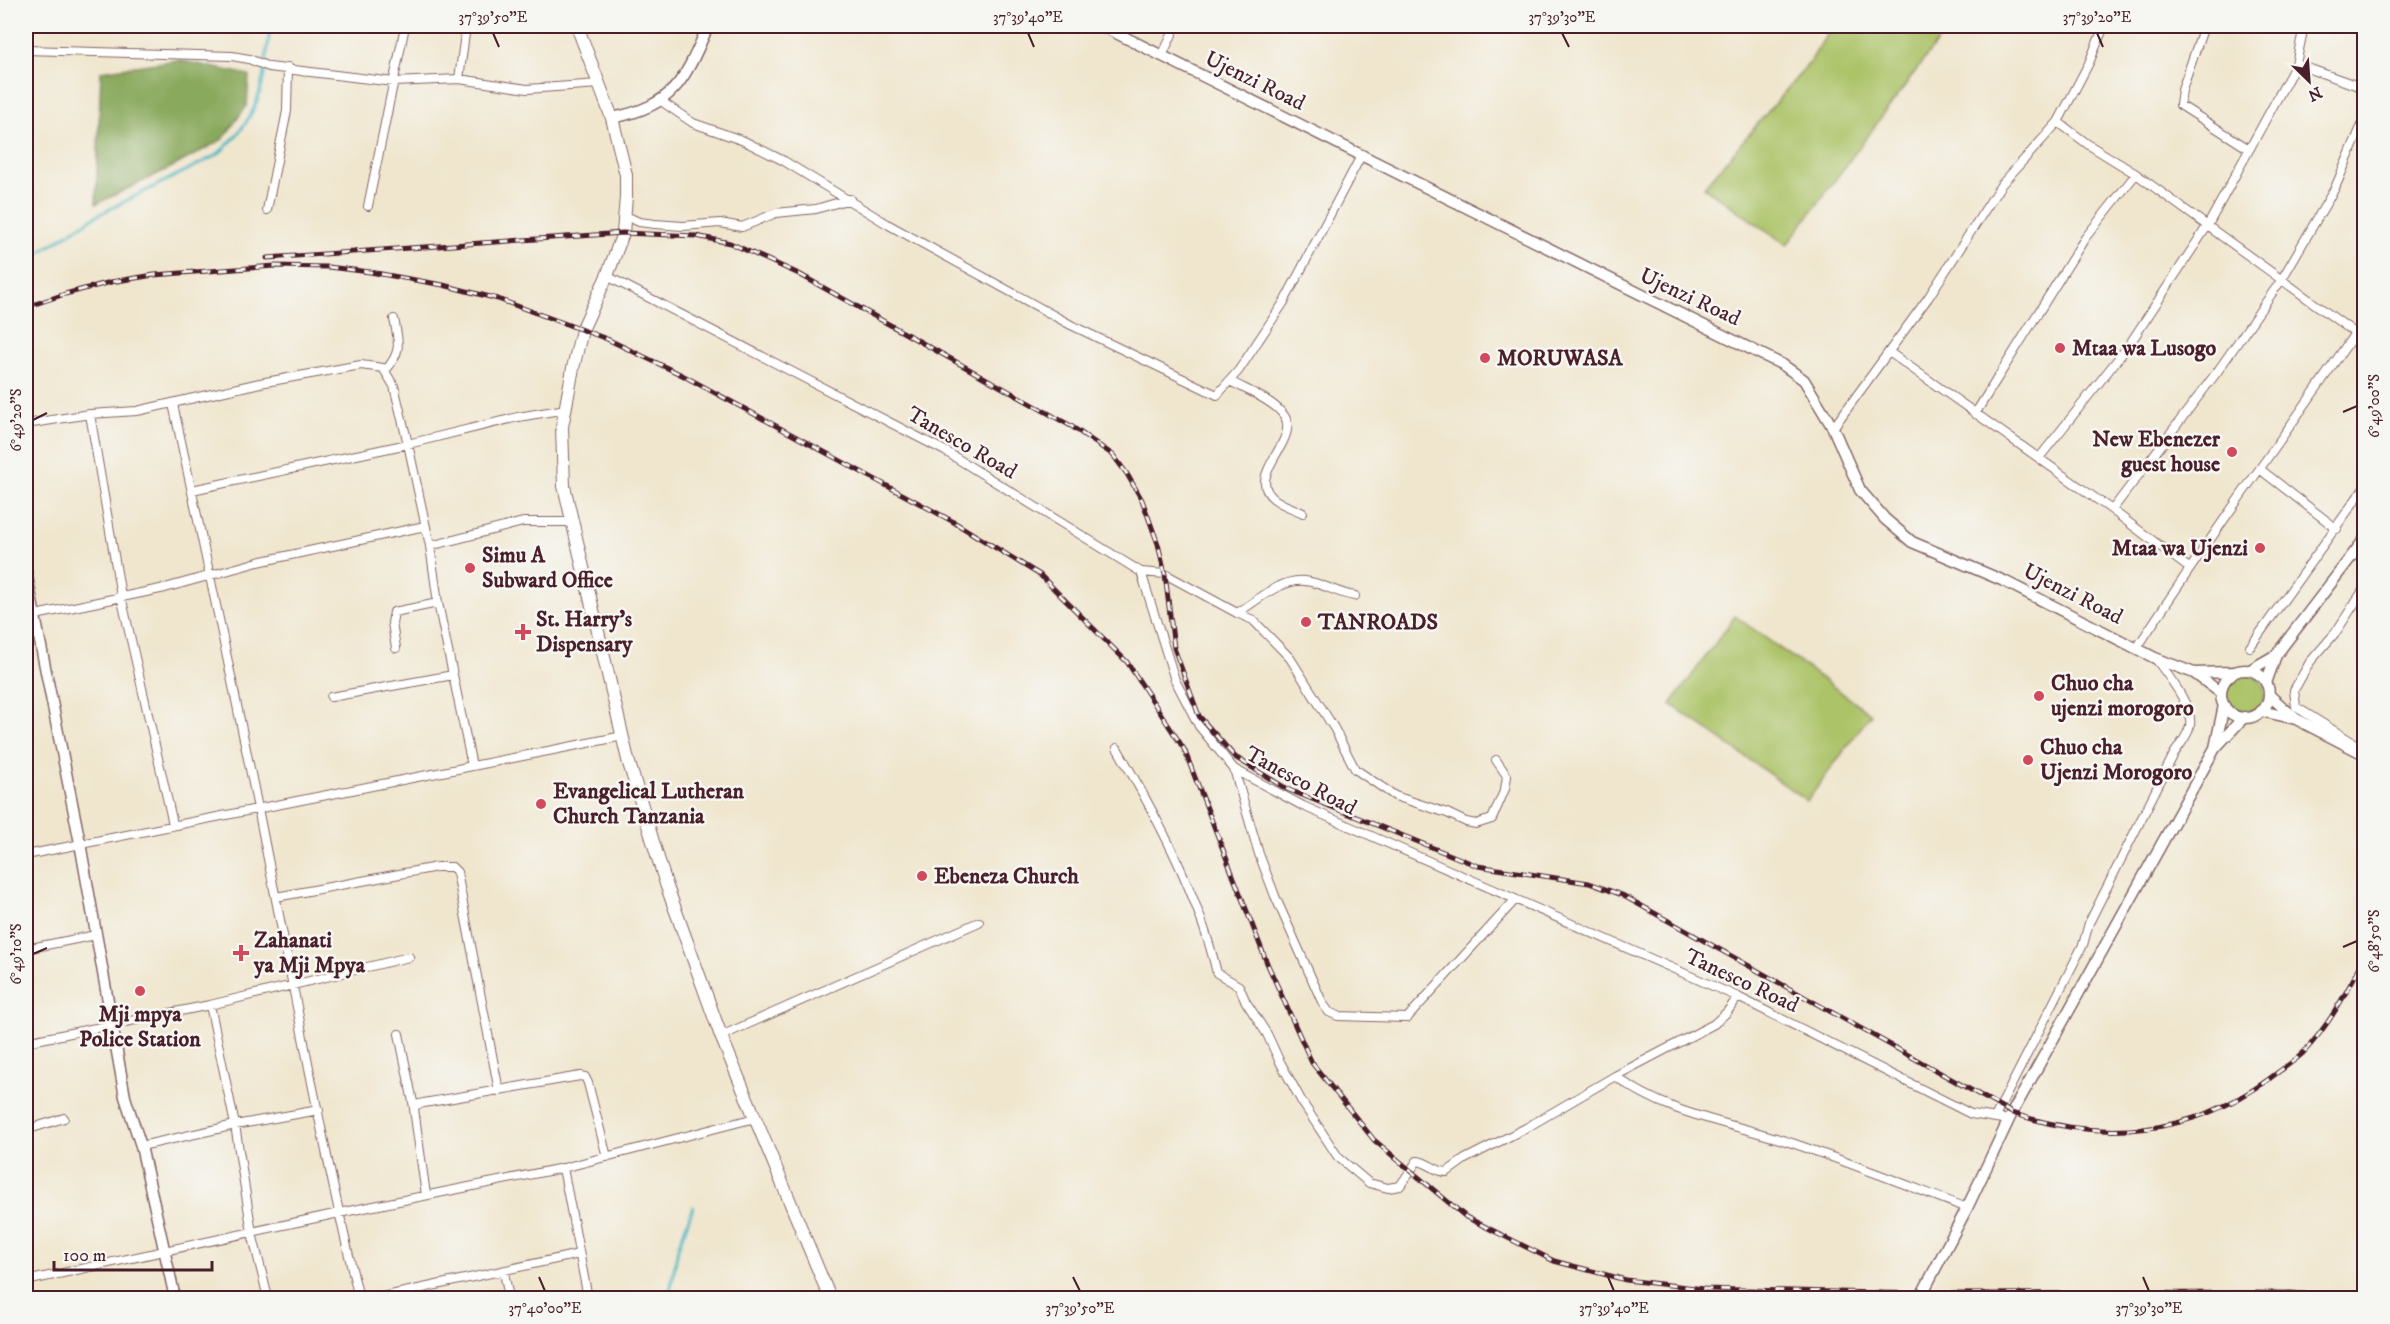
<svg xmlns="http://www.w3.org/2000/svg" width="2390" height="1324" font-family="'IM FELL DW Pica',serif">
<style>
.green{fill:#acc368;stroke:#7b714a;stroke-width:1.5}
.forest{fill:#89a95c;stroke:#6a6444;stroke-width:1.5}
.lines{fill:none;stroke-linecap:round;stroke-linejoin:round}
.stream{stroke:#49b6c5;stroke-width:3}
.minor-casing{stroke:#846564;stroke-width:10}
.tertiary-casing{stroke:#846564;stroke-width:13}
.secondary-casing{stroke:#846564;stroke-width:14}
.minor{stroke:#fff;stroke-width:8}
.tertiary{stroke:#fff;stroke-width:10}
.secondary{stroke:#fff;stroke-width:12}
.rail-casing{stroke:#4a1f2b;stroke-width:5}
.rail{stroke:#f6f6f2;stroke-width:3;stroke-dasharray:9;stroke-linecap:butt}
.ticks{fill:none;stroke:#4a1f2b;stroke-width:2}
.poi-dot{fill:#d1495b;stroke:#f6f6f2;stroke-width:2}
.labels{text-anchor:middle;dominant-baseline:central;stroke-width:5;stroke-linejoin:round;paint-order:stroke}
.street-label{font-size:22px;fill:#4a1f2b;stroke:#f6f6f2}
.poi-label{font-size:22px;font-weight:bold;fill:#4a1f2b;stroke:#f6f6f2;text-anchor:start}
.neatline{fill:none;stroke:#4a1f2b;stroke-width:2}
.ticks-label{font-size:15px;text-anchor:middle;fill:#4a1f2b}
</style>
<rect width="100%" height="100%" fill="#f6f6f2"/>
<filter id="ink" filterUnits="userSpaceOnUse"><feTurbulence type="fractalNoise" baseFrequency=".0167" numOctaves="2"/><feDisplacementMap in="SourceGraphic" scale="12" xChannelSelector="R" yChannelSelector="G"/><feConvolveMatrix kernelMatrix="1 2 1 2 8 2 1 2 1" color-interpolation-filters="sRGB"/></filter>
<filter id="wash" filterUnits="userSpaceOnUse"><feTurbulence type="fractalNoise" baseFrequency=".008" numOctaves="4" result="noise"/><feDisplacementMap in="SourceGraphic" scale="24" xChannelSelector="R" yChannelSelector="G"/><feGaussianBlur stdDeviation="1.35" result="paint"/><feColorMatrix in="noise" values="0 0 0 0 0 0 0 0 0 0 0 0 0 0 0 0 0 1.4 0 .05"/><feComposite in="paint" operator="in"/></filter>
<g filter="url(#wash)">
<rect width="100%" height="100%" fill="#f0e6ce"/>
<path class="green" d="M 1832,26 L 1949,26 L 1787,245 L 1704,187 L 1810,62 Z
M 1735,616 L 1871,714 L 1807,801 L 1671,704 Z
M2227 694a19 19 0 1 1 38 0a19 19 0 1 1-38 0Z"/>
<path class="forest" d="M 178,60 L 249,75 L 247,105 L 223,139 L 176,165 L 96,204 L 101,71 Z"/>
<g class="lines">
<path class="stream" d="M 26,261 L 96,216 L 217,155 C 263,115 264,82 270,26
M 669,1298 L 678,1248 L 693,1207"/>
</g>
</g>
<g filter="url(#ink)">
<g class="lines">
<g class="minor-casing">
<path id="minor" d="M 2204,26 L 2182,90 L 2180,105 L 2249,149
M 26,50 L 232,56 L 249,59 L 269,67 L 394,82 L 459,79 L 527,89 L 599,84
M 1162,56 L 1176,26
M 2296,64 L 2364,88
M 459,79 L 466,26
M 661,101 L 693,123 L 744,141 L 784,161 L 889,225 L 1071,325 L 1217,395 L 1239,370 L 1284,302 L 1362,154
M 2058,122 L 2089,145 L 2136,174 L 2355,333
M 368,206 L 405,26
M 267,210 L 287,111 L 288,67
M 624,215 L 639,222 L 655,224 L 683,226 L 720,223 L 742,227 L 776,213 L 816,209 L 850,199
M 607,276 L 945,451 L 1141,572 L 1175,680 L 1199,726 L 1234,769 L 1303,806 L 1738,997 L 1971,1114 L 2009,1120
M 1889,352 L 2112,510 L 2189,568
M 385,371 C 402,352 399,343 394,319
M 1230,381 C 1246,390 1270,399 1282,413 C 1305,438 1244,474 1273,498 C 1281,505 1293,508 1303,513
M 173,404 C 205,552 237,700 266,849 C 296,999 323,1150 359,1298
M 90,414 L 121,596 L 173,824
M 1975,414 L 2085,238 L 2136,174
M 26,424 L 90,414 L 137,411 L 260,383 L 361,365 L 383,368 L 394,386 L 408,444 L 430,546 L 438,603 L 472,766
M 1833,428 L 1928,298 L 2001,185 L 2058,122 L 2089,63 L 2104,26
M 2039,458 L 2129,345 L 2208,225 L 2296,64 L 2304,26
M 2261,470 L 2337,529
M 192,490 L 408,444 L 518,417 L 566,409
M 2112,510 L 2217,372 L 2282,279 L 2335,188 L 2364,120
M 430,546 L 523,522 L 572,522
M 1141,572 L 1165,574 L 1237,613 C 1257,601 1281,578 1305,581 C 1323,583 1338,594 1355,596
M 1237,613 L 1253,620 L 1290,658 L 1334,728 L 1355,769 L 1395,796 L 1447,813 L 1466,822 L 1476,824 L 1492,819 L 1505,789 L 1507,776 L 1496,760
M 26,617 L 165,588 L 258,562 L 425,526
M 2250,647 L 2364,488
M 396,648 L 392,623 L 394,612 L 438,603
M 2137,648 C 2206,541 2283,438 2355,333 L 2364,323
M 331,697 L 453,675
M 2357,745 L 2296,707 L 2294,690 L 2310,662 L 2336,632 L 2364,589
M 1117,748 C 1158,819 1198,893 1217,973 L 1239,986 L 1246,1002 L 1267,1034 L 1279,1060 L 1302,1102 L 1338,1157 L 1369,1183 L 1388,1188 L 1400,1186 L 1417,1161 C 1429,1162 1435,1172 1447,1172 L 1465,1159 L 1526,1128 L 1615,1076 L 1714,1024 L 1727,1012 L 1738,997
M 1234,769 L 1259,854 L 1275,896 L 1323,1004 L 1329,1012 L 1338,1016 L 1407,1018 L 1515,900
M 26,855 L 623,736
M 276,897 L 437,867 L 452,867 L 457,872 L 460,888 L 499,1091
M 26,949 L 96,935
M 210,1005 L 235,1125 L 252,1233 L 268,1298
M 399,1034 L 414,1107
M 721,1036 L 979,922
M 26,1042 L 210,1005 L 409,957
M 1615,1076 C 1670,1116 1729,1122 1792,1143 C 1851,1163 1909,1186 1967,1208
M 1995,1117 L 2083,945 L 2089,923 L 2174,754 C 2179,746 2186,738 2189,729 C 2197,710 2166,673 2155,658
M 26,1130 L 64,1118
M 141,1146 L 235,1125 L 319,1110
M 563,1168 L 588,1298
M 426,1195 L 414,1109 L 416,1105 L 424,1103 L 580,1076 L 585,1077 L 588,1083 L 607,1157
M 504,1272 L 509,1298
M 26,1281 L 339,1213 L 563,1168 L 755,1118
M 377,1298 L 579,1254"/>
</g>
<g class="tertiary-casing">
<path id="tertiary" d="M 1102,26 L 1783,365 L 1804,380 L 1833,428 L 1860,490 L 1885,519 L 1912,542 L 2004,581 L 2155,658 L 2194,673 L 2221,693
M 612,118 C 675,105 684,81 708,26
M 26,571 L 80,843 L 125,1097 L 141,1146 L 175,1298
M 2250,670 L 2276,655
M2221 694a24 24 0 1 1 48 0a24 24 0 1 1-48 0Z
M 2194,673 L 2234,672
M 2266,683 L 2276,655 L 2364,540
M 2269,695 L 2296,719 L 2364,754
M 2261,711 L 2296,719
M 2215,748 L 2224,705
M 1920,1298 L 1967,1208 L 2012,1113 L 2215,748 L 2244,717"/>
</g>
<g class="secondary-casing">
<path id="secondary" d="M 577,26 L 612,118 L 626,175 L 626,197 L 623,233 L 607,276 L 582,330 L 573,368 L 562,427 L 564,486 L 628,760 L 666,884 L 721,1036 L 830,1298"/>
</g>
<use href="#minor" class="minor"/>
<use href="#tertiary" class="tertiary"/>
<use href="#secondary" class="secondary"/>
<g class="rail-casing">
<path id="rail" d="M 267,258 L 623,233 L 696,236 L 730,243 L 799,274 L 1071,426 L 1113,455 L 1127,474 L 1142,500 L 1158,544 L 1165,574 L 1174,648 L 1199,716 L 1235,757 L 1287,789 L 1478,866 L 1589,883 L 1622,895 L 2012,1113 C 2102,1143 2191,1136 2269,1079 C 2279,1071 2292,1063 2302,1054 C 2329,1026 2346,993 2364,959
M 26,307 L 65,294 L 111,282 L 154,275 L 275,266 L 328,267 L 370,272 L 443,285 L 498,299 L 607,339 L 682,375 L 952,521 L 1040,575 L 1127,662 L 1184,749 L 1267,963 L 1312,1063 L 1374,1140 L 1466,1217 L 1554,1261 L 1626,1280 L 1704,1289 L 1924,1294 L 2290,1293 L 2364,1298"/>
</g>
<use href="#rail" class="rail"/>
</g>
</g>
<path class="ticks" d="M 493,33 L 499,47M 1028,33 L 1034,47M 1562,33 L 1569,47M 2097,33 L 2103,47M 2343,412 L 2357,406M 33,420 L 47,413M 2343,947 L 2357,941M 33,954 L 47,948M 539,1277 L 545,1291M 1073,1277 L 1080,1291M 1608,1277 L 1614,1291M 2143,1277 L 2149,1291"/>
<g class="poi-dot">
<circle cx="2060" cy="348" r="6"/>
<circle cx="1485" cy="358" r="6"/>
<circle cx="2232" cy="452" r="6"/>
<circle cx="2260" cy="548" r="6"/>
<circle cx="470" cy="568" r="6"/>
<circle cx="1306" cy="622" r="6"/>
<path d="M520 623h6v6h6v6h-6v6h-6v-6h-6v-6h6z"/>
<circle cx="2039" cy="696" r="6"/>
<circle cx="2028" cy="760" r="6"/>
<circle cx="541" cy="804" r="6"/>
<circle cx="922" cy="876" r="6"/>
<path d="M238 944h6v6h6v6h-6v6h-6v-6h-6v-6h6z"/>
<circle cx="140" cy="991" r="6"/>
</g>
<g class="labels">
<g class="street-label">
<text transform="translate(1255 81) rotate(26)">Ujenzi Road</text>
<text transform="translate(1690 297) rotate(25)">Ujenzi Road</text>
<text transform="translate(962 443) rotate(30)">Tanesco Road</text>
<text transform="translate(2073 594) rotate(27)">Ujenzi Road</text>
<text transform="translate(1301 781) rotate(28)">Tanesco Road</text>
<text transform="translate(1742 981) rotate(25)">Tanesco Road</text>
</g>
<g class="poi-label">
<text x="2072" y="348">Mtaa wa Lusogo</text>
<text x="1497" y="358">MORUWASA</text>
<text x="2220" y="439" text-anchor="end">New Ebenezer<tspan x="2220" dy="25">guest house</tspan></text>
<text x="2248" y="548" text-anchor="end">Mtaa wa Ujenzi</text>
<text x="482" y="555">Simu A<tspan x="482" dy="25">Subward Office</tspan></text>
<text x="536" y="619">St. Harry's<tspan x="536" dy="25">Dispensary</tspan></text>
<text x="1318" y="622">TANROADS</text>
<text x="2051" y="683">Chuo cha<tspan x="2051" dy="25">ujenzi morogoro</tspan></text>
<text x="2040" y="747">Chuo cha<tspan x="2040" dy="25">Ujenzi Morogoro</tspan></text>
<text x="553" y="791">Evangelical Lutheran<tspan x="553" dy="25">Church Tanzania</tspan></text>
<text x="934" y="876">Ebeneza Church</text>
<text x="254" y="940">Zahanati<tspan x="254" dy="25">ya Mji Mpya</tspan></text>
<text x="140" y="1014" text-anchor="middle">Mji mpya<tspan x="140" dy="25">Police Station</tspan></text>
</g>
</g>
<rect width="2390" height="1324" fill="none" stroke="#f6f6f2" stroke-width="66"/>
<g transform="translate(2309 81) rotate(155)" stroke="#f6f6f2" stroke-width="4.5" paint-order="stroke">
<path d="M0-4.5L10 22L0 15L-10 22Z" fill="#4a1f2b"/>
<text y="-9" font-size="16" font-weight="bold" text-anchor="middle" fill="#4a1f2b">N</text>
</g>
<path d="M54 1261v9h158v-9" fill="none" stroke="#4a1f2b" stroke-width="3"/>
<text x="63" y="1261" font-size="18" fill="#4a1f2b" stroke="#f6f6f2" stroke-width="4.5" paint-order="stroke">100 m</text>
<rect x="33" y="33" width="2324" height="1258" class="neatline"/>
<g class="ticks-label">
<text x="493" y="22">37°39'50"E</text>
<text x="1028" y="22">37°39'40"E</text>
<text x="1562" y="22">37°39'30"E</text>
<text x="2097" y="22">37°39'20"E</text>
<text transform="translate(2374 406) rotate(-90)" y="5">6°49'00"S</text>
<text transform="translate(16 420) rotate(-90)" y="5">6°49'20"S</text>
<text transform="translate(2374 941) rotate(-90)" y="5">6°48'50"S</text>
<text transform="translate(16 954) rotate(-90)" y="5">6°49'10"S</text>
<text x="545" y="1313">37°40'00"E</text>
<text x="1080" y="1313">37°39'50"E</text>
<text x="1614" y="1313">37°39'40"E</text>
<text x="2149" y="1313">37°39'30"E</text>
</g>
</svg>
